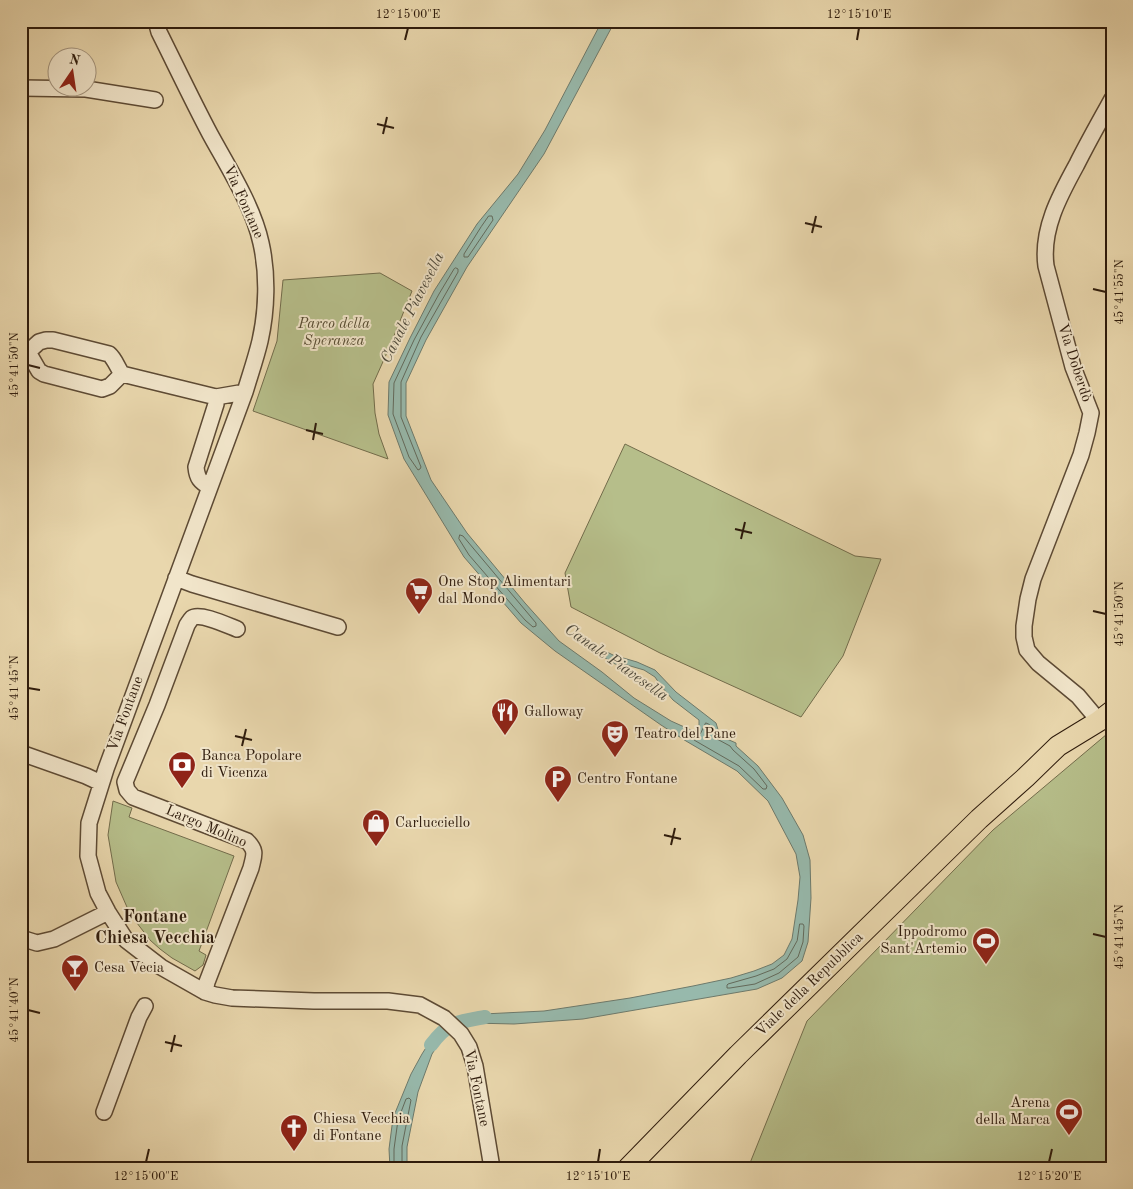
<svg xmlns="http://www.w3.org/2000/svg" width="1133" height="1189" font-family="'Old Standard TT',serif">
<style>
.green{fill:#b6be8a;stroke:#726c4b}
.water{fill:#97b9ac;stroke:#6d7a6c}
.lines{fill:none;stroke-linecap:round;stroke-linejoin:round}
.shore{stroke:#626a5c;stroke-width:1}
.canal{stroke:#97b9ac;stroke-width:14}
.minor-casing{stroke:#5d4a34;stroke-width:18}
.major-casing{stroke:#2e1b0c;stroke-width:22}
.minor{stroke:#f1e5ca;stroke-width:15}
.major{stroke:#e9d7ad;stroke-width:20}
.ticks{fill:none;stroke:#2e1b0c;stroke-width:2}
.labels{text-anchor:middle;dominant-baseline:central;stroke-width:4;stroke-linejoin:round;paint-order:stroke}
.street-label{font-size:15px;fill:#2e1b0c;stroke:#f1e5ca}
.park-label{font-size:15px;font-style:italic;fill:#574c32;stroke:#f1e5ca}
.poi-label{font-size:15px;fill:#2e1b0c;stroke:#f1e5ca;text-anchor:start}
.water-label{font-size:16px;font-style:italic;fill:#4e4a3c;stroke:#f1e5ca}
.quarter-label{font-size:18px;font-weight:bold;fill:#2e1b0c;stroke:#f1e5ca}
.neatline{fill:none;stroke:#2e1b0c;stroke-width:2}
.ticks-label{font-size:12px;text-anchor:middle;fill:#2e1b0c}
</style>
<rect width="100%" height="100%" fill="#e9d7ad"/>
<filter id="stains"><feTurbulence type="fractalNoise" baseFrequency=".004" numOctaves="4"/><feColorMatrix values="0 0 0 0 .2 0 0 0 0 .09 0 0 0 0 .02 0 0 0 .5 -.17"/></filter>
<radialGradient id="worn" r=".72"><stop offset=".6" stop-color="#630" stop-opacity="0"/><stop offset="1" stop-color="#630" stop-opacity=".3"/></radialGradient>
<path class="green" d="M 380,273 L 412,291 L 390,346 L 373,384 L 375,413 L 379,434 L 388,459 L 253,411 L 277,341 L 283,280 Z
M 625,444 L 855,556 L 881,559 L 843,656 L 801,717 L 660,653 L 571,607 L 565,573 Z
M 1112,732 L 1112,1168 L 748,1168 L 807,1021 L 993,830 L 1107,734 Z
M 113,801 L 132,808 L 129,817 L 234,856 L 199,951 L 206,955 L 203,965 L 195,971 L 172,958 L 160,949 L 150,940 L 130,914 L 116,882 L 108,835 Z"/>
<path class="water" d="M 602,21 L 615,21 L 544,154 L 467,267 L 426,340 L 406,383 L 406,416 L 431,480 L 467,533 L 525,603 L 559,641 L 602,672 L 634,698 L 671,721 L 691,730 L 697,731 L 699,725 L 699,720 L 673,700 L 661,686 L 655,677 L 644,670 L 627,665 L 615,664 L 597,653 L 601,651 L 605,651 L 613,655 L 637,662 L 655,670 L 676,692 L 716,723 L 720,736 L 736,743 L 736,746 L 758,766 L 782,798 L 803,835 L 810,860 L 811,898 L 808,942 L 802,961 L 782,978 L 757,989 L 583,1019 L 514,1024 L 471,1023 L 463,1015 L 544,1011 L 630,998 L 693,986 L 731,978 L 754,971 L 772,964 L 784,955 L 792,939 L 798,900 L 800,877 L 796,854 L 768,801 L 737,771 L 686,741 L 661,725 L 555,651 L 521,623 L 464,557 L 404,459 L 388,415 L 389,382 L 410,338 L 434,291 L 477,224 L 518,174 L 545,130 Z
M 439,1027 L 448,1035 L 440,1042 L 432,1054 L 418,1092 L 407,1147 L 407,1168 L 390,1168 L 389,1149 L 393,1118 L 411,1074 L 422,1054 Z"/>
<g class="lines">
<path class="shore" d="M 489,216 L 492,216 L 493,220 L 468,257 L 464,257 L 464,254 L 481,227 Z
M 456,268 L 458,269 L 458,272 L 421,337 L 401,382 L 401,417 L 421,467 L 420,469 L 418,470 L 409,457 L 393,414 L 394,383 L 414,340 L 439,294 L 454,269 Z
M 460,535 L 463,536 L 536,623 L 536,626 L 533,627 L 525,620 L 469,555 L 459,539 Z
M 706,723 C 714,725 713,733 717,739 L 730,746 L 733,750 L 754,769 L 767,786 L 766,789 L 763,789 L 739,766 L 694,740 L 694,737 L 700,734 Z
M 800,924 L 803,924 L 804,926 L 803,942 L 798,957 L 779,973 L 755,984 L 730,988 L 727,988 L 727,985 L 728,984 L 756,976 L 774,969 L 787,959 L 797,941 Z
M 394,1168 L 394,1149 L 398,1120 L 406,1099 L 409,1098 L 411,1100 L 402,1146 L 402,1168"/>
<path class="canal" d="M 431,1045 C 448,1022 457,1022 485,1017"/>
<g class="minor-casing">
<path id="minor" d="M 156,21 L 159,32 C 176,66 192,100 210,134 C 228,167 253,206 261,243 C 268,274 267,310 260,341 C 256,358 250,375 245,392 L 106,769 L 89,823 L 88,856 L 98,893 L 108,912 L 126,940 L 161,967 L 205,992 L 215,995 L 232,998 L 314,1001 L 388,1001 L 420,1005 L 444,1018 L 461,1034 L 469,1047 L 475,1066 L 492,1168
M 21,88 L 86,89 L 155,100
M 46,340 L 53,340 L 109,354 C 115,359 117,367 122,374 L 110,386 L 102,389 L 44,374 L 39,371 L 28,352 L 39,342 Z
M 122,374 L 216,397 L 216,404 L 196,467 C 197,478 200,482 210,487
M 216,397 L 245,392
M 176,578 L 192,584 L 338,627
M 1099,721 L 1078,696 L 1038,663 L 1027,650 L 1024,637 L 1024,626 L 1028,599 L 1033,579 L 1081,455 L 1087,433 L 1091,413 L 1073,367 L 1046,266 C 1041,229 1060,195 1077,164 C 1088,142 1100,121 1112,99
M 21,753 L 86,776 L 101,783
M 21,938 L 37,943 L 54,939 L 108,912
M 205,992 L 207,982 L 251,868 C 254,855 257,851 247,841 L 133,797 L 127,790 L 125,782 L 157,705 L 187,625 C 189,622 190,620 192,618 C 199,612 229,626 237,629
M 104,1112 L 139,1017 L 145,1006"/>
</g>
<g class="major-casing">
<path id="major" d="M 628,1168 L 738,1055 L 979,819 L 1026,777 L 1058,746 L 1099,721 L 1112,711"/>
</g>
<use href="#minor" class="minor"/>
<use href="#major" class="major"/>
</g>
<path class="ticks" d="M 405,40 L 408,28M 857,40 L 859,28M 377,124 L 394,128M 383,134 L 387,117M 805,223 L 822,227M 812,233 L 816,216M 1093,289 L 1106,292M 28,365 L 40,368M 306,430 L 323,434M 313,440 L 316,423M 735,529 L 752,533M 741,539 L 745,522M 1093,611 L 1106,614M 28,688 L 40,690M 235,736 L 252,740M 242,746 L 246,729M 664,835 L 681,839M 671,845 L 675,828M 1093,934 L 1106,937M 28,1010 L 40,1013M 165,1042 L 182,1046M 171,1052 L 175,1035M 146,1162 L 149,1149M 598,1162 L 600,1149M 1049,1162 L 1052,1149"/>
<defs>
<g id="supermarket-pin" transform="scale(1.4375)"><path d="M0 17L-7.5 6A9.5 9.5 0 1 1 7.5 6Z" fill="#8f2418" stroke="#f1e5ca"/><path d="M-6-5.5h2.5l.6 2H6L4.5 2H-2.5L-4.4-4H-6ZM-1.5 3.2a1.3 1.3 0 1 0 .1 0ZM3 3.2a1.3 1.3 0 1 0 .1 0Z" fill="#fff"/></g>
<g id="restaurant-pin" transform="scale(1.4375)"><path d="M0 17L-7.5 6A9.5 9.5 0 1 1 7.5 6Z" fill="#8f2418" stroke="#f1e5ca"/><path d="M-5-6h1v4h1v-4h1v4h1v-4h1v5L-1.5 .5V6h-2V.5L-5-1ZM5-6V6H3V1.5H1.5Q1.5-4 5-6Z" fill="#fff"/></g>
<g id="theatre-pin" transform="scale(1.4375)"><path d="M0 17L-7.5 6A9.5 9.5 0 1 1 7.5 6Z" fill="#8f2418" stroke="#f1e5ca"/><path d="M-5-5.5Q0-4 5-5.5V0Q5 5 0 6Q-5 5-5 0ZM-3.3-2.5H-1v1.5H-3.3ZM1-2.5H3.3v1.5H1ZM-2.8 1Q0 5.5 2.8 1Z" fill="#fff"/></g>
<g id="bank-pin" transform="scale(1.4375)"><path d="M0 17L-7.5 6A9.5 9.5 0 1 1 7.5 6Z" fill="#8f2418" stroke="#f1e5ca"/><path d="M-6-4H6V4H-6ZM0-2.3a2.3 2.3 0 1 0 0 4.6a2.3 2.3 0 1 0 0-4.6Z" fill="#fff"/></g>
<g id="parking-pin" transform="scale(1.4375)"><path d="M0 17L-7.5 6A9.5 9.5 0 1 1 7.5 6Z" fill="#8f2418" stroke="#f1e5ca"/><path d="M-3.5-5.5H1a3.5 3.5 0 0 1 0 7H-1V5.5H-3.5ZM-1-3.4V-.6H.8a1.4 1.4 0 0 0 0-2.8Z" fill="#fff"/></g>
<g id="shop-pin" transform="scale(1.4375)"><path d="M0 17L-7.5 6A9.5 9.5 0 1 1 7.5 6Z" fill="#8f2418" stroke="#f1e5ca"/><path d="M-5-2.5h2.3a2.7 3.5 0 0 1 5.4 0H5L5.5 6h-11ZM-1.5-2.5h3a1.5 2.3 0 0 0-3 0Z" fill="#fff"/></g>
<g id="stadium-pin" transform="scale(1.4375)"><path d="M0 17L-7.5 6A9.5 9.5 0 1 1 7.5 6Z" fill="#8f2418" stroke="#f1e5ca"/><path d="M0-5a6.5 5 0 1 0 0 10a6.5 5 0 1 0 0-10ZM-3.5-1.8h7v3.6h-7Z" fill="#fff"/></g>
<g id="bar-pin" transform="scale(1.4375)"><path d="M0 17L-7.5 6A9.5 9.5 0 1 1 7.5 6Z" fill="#8f2418" stroke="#f1e5ca"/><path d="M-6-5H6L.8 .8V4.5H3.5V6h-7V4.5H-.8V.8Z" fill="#fff"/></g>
<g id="church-pin" transform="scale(1.4375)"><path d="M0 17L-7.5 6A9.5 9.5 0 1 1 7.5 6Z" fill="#8f2418" stroke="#f1e5ca"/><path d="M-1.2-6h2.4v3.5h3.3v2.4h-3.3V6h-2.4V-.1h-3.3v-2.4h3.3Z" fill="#fff"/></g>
</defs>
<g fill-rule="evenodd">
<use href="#supermarket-pin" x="419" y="591"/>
<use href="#restaurant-pin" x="505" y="712"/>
<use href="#theatre-pin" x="615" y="734"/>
<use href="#bank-pin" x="182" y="765"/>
<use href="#parking-pin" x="558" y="779"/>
<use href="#shop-pin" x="376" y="823"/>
<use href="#stadium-pin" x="986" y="941"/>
<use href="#bar-pin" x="75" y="968"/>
<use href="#stadium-pin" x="1069" y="1112"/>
<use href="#church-pin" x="294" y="1128"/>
</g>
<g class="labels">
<g class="street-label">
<text transform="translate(243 202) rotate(66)">Via Fontane</text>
<text transform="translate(1074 363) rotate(72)">Via Doberdò</text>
<text transform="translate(126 714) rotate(-70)">Via Fontane</text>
<text transform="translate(206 827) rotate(23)">Largo Molino</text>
<text transform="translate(810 985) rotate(-44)">Viale della Repubblica</text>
<text transform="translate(476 1088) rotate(78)">Via Fontane</text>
</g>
<g class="park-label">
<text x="334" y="324">Parco della<tspan x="334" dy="17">Speranza</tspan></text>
</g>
<g class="poi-label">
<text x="438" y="582">One Stop Alimentari<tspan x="438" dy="17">dal Mondo</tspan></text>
<text x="524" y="712">Galloway</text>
<text x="634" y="734">Teatro del Pane</text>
<text x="201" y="756">Banca Popolare<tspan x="201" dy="17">di Vicenza</tspan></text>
<text x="577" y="779">Centro Fontane</text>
<text x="395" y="823">Carlucciello</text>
<text x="967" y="932" text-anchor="end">Ippodromo<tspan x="967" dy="17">Sant'Artemio</tspan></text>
<text x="94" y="968">Cesa Vecia</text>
<text x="1050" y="1103" text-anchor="end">Arena<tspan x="1050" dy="17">della Marca</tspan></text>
<text x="313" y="1119">Chiesa Vecchia<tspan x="313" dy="17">di Fontane</tspan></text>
</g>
<g class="water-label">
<text transform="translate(413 308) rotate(-63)">Canale Piavesella</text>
<text transform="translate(616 663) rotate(35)">Canale Piavesella</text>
</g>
<g class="quarter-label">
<text x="155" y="917">Fontane<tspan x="155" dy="21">Chiesa Vecchia</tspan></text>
</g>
</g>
<rect width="1133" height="1189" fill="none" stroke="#e9d7ad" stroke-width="55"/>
<g transform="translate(72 72) rotate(13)"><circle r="24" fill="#f1e5ca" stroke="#a3947e"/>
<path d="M0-4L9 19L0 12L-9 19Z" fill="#8f2418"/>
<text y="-8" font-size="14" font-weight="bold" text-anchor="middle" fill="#2e1b0c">N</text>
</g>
<rect x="28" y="28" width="1078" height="1134" class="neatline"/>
<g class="ticks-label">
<text x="408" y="18">12°15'00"E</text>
<text x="859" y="18">12°15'10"E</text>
<text transform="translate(1119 292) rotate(-90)" y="4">45°41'55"N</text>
<text transform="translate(14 365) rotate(-90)" y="4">45°41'50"N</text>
<text transform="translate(1119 614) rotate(-90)" y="4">45°41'50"N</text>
<text transform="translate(14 688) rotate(-90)" y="4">45°41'45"N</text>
<text transform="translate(1119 937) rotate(-90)" y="4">45°41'45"N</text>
<text transform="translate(14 1010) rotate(-90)" y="4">45°41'40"N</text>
<text x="146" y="1180">12°15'00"E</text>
<text x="598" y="1180">12°15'10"E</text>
<text x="1049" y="1180">12°15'20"E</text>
</g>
<rect width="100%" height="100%" filter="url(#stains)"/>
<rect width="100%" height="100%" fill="url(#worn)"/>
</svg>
